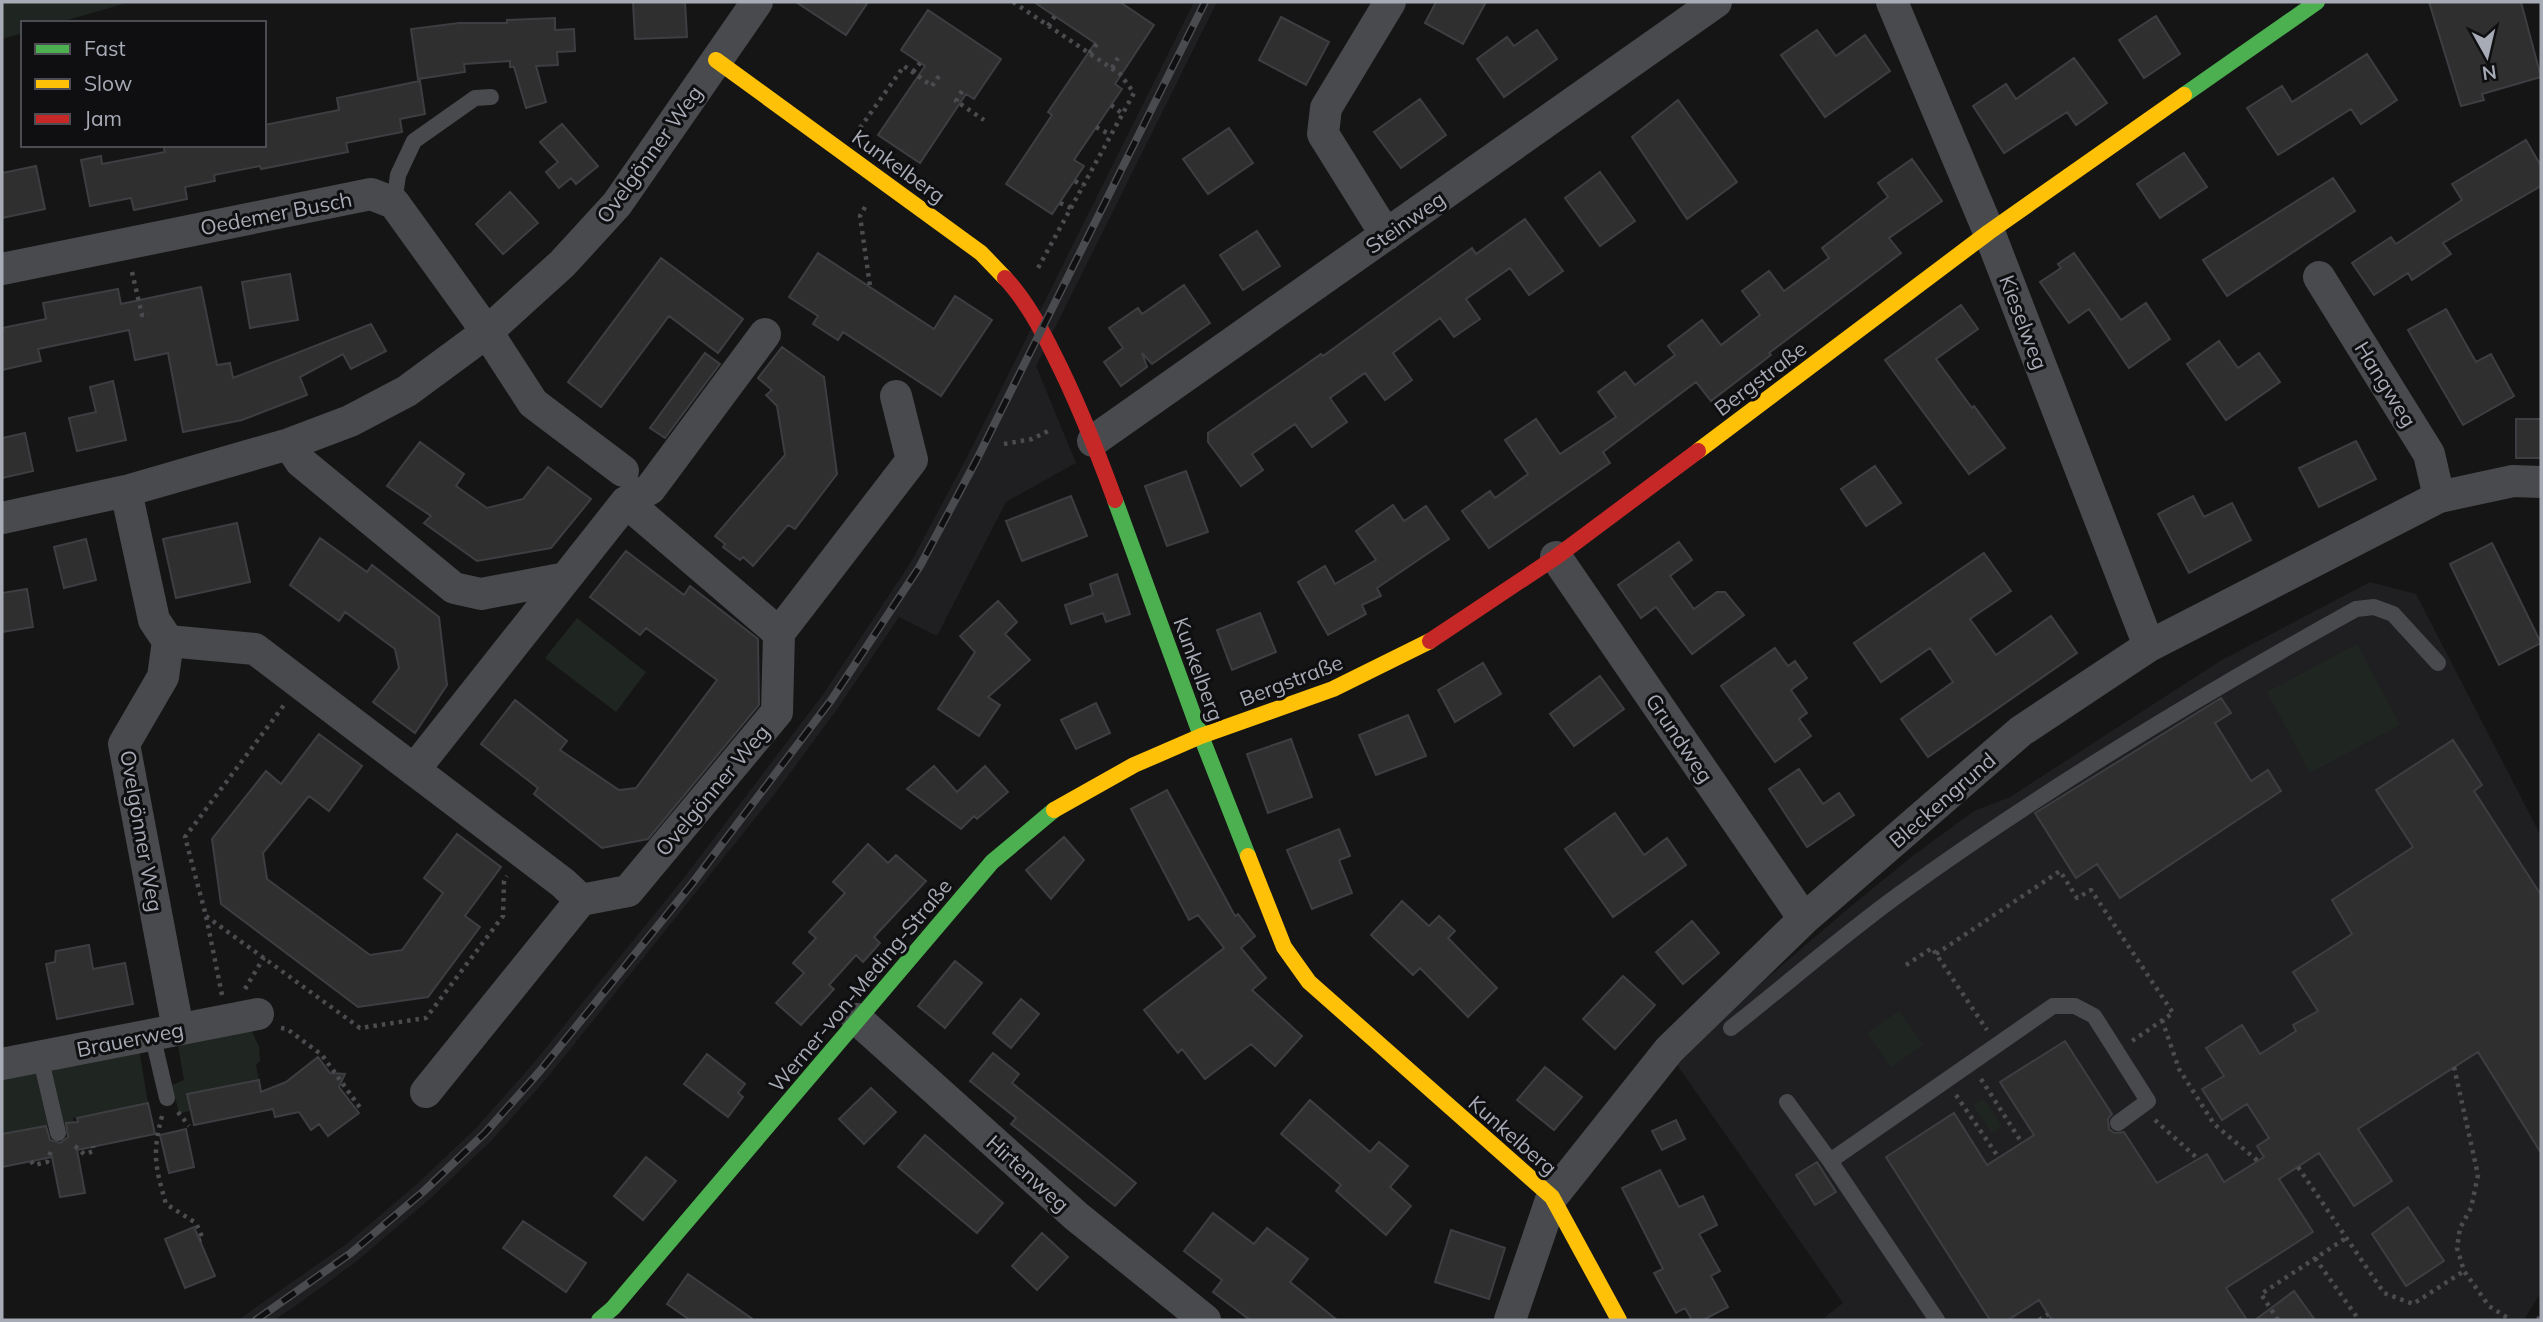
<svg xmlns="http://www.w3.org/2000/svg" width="2543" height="1322" font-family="Mulish,sans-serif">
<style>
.built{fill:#1f1f21}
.green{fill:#1f2520}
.building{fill:#2f2f30;stroke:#3d3e41;stroke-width:2}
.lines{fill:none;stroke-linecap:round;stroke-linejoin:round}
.path{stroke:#4b4c4f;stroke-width:4.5;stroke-dasharray:3.5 5;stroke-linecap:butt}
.lane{stroke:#494a4d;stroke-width:16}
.street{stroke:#494a4d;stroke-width:32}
.fast{stroke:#4caf50;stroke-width:16}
.slow{stroke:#ffc107;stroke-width:16}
.jam{stroke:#c62828;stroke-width:16}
.rail-casing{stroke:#4a4b4e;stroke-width:8}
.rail{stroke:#0f0f11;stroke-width:5;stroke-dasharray:16;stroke-linecap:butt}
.labels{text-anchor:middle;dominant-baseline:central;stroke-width:6;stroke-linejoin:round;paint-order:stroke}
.street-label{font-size:21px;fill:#a7abb5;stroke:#0f0f11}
</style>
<rect width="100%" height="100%" fill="#151515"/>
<path class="built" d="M 1194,2 L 1217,2 L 1036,366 L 1076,463 L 1006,502 L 937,636 L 899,617 L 840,705 L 777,791 L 547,1078 L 492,1140 L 431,1198 L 357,1261 L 294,1307 L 274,1320 L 238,1320 L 345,1245 L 417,1184 L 477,1127 L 532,1065 L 683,879 L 824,693 L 911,562 L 967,457 Z
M 2370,582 L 2416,594 L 2541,836 L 2541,1292 L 2524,1320 L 1828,1320 L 1825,1317 L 1843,1303 L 1673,1059 L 1850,907 L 1910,858 L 1974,811 L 2010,797 L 2220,661 Z"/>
<path class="green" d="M 2,2 L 130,2 L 57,23 L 23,23 L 23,33 L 2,39 Z
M 577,618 L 646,672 L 616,712 L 545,658 Z
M 2357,644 L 2400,725 L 2310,773 L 2267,692 Z
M 1899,1011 L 1923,1045 L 1891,1067 L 1867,1033 Z
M 248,1024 L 259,1046 L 260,1061 L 256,1065 L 259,1080 L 188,1094 L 191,1111 L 179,1113 L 172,1085 L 184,1080 L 177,1040 Z
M 139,1049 L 148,1103 L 73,1118 L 76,1140 L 61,1124 L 49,1068 Z
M 35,1070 L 48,1126 L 2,1134 L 2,1078 Z
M 1984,1099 L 2002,1126 L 1992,1133 L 1973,1105 Z"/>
<path class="building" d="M 633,2 L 685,2 L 687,37 L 635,39 Z
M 796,2 L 868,2 L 846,35 Z
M 1034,2 L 1120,2 L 1154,25 L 1115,84 L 1122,89 L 1074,160 L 1084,166 L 1052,214 L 1006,184 L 1052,115 L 1048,112 L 1095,43 Z
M 1436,2 L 1486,2 L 1463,44 L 1425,23 Z
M 2429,2 L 2521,2 L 2541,77 L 2482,94 L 2484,100 L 2461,106 Z
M 928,10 L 1001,59 L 974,99 L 966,94 L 920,163 L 878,135 L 925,66 L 901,50 Z
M 2156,16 L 2180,54 L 2144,78 L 2119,40 Z
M 1281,17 L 1329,42 L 1306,85 L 1259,60 Z
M 555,18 L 555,30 L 574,29 L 575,51 L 557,52 L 558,65 L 536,66 L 546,102 L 526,108 L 514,67 L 510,67 L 510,61 L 464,64 L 465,72 L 418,79 L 411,29 L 459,23 L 507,23 L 507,20 Z
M 1537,30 L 1557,59 L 1504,97 L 1477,59 L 1507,37 L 1514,46 Z
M 1817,30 L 1836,56 L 1865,35 L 1890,71 L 1825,117 L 1781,55 Z
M 2367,54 L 2397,100 L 2361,124 L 2351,109 L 2278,155 L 2247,108 L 2282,86 L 2292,102 Z
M 2074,58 L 2107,103 L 2076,125 L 2067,112 L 2004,153 L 1973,106 L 2006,84 L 2016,99 Z
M 420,81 L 425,114 L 400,119 L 402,132 L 346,143 L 348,152 L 261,169 L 260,166 L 214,175 L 215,181 L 185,187 L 187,199 L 134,210 L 131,198 L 90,206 L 81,160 L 101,156 L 102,164 L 165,152 L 163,145 L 264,145 L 264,125 L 339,110 L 337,98 Z
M 1420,99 L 1446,135 L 1401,168 L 1374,132 Z
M 1678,100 L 1737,182 L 1687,219 L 1632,137 Z
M 562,124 L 598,166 L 576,184 L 571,178 L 559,188 L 546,172 L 558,162 L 540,142 Z
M 1229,128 L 1253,163 L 1208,194 L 1183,159 Z
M 2526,140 L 2541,166 L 2541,186 L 2443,243 L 2451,254 L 2412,280 L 2408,273 L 2374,295 L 2352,263 L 2391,237 L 2396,244 L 2462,200 L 2452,184 Z
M 2184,153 L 2207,187 L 2160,218 L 2137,184 Z
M 1912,159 L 1942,201 L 1889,238 L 1901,253 L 1769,353 L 1771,355 L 1711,401 L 1696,382 L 1603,452 L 1610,463 L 1489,548 L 1462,511 L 1490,491 L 1495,498 L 1528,474 L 1505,440 L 1536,419 L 1560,454 L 1616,417 L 1598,392 L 1625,372 L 1635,385 L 1675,355 L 1668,346 L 1702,320 L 1721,345 L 1760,315 L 1742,291 L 1769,271 L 1784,291 L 1829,258 L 1822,248 L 1888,197 L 1878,183 Z
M 36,166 L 45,209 L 2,218 L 2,173 Z
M 1600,172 L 1635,221 L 1600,246 L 1565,198 Z
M 2333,178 L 2355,211 L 2227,296 L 2203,260 Z
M 510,192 L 538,223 L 503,254 L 476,224 Z
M 1525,219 L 1563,271 L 1529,295 L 1510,268 L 1466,299 L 1480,319 L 1454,337 L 1440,318 L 1393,353 L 1412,380 L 1385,400 L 1365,373 L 1330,398 L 1347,422 L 1312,447 L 1295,424 L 1252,454 L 1263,470 L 1241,486 L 1208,442 L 1208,433 L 1321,354 L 1323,356 L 1472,248 L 1476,254 Z
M 1257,231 L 1280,266 L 1243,290 L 1220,255 Z
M 818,253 L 934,329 L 955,296 L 992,320 L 941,396 L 843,332 L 838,340 L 813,324 L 818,316 L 789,297 Z
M 2074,253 L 2121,320 L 2146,303 L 2170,339 L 2129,368 L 2089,309 L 2069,323 L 2040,282 L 2061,268 L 2058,264 Z
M 661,258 L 743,319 L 718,353 L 669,316 L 601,407 L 568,382 Z
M 290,274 L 298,320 L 250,328 L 242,282 Z
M 1184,285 L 1210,323 L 1152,364 L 1142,353 L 1147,367 L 1121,386 L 1104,362 L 1123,348 L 1109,328 L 1138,308 L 1142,314 Z
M 201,287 L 217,365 L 230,363 L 233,378 L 371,324 L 386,351 L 351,369 L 343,354 L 300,377 L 307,395 L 242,420 L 183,432 L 168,353 L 135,360 L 129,330 L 38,349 L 41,361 L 2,370 L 2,328 L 46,319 L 43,303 L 118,289 L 121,304 Z
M 1961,305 L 1978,329 L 1936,359 L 1972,408 L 1974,406 L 2005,448 L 1969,474 L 1885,360 Z
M 2446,309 L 2476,362 L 2491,354 L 2514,396 L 2463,425 L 2408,330 Z
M 2219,341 L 2238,368 L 2259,353 L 2280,382 L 2226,420 L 2187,364 Z
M 782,347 L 824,377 L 837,474 L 795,529 L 788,525 L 753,566 L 743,557 L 740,560 L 723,547 L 725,544 L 715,536 L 785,455 L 777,406 L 766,395 L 772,390 L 758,378 Z
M 705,353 L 720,364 L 665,438 L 650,428 Z
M 113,381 L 126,440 L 77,451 L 69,418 L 96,412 L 90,387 Z
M 2516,419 L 2541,419 L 2541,458 L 2516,458 Z
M 25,433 L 33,471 L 2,478 L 2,438 Z
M 2356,441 L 2376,479 L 2319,507 L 2299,468 Z
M 420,442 L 464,474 L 456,486 L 487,508 L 523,499 L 548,467 L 591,499 L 551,548 L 477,561 L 424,523 L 431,516 L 387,486 Z
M 1875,466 L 1901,503 L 1866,526 L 1841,489 Z
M 1186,471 L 1208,532 L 1167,546 L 1145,486 Z
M 1071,496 L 1087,536 L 1022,561 L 1006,521 Z
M 2193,496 L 2204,517 L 2232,503 L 2251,540 L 2189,573 L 2158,514 Z
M 1393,505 L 1404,521 L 1426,506 L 1449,539 L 1377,588 L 1381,596 L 1362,605 L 1366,614 L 1328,635 L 1298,582 L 1325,566 L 1335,584 L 1376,560 L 1356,531 Z
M 237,523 L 250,582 L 176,598 L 163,539 Z
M 320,538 L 367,572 L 372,565 L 439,617 L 447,685 L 415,733 L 373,702 L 399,668 L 395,649 L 345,612 L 339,621 L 290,585 Z
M 86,539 L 96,580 L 64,588 L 54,547 Z
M 1679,542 L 1692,560 L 1670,576 L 1694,609 L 1717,592 L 1725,592 L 1744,615 L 1692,654 L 1656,607 L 1641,618 L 1618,585 Z
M 2492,543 L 2541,643 L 2499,665 L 2450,564 Z
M 626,551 L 684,595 L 690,586 L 758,639 L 759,705 L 648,839 L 602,848 L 534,794 L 538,788 L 481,744 L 515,700 L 567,741 L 560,750 L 619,790 L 636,788 L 717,680 L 646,628 L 640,635 L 590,597 Z
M 1984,553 L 2011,591 L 1970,619 L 1996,655 L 2051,616 L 2077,653 L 1928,757 L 1901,719 L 1953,682 L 1930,648 L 1881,682 L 1854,643 Z
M 1117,574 L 1130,614 L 1106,622 L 1103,613 L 1071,624 L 1065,605 L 1093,595 L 1090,584 Z
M 27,589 L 33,627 L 2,632 L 2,593 Z
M 998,601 L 1017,622 L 1005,634 L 1030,660 L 988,697 L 1000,705 L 979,736 L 938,709 L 975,652 L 960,636 Z
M 1260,613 L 1276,652 L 1232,670 L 1217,630 Z
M 1775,648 L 1788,666 L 1795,661 L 1807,678 L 1791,690 L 1807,713 L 1799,719 L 1811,736 L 1775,762 L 1721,686 Z
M 1483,663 L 1501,694 L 1455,722 L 1438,690 Z
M 1600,676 L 1624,709 L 1574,746 L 1550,714 Z
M 2221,698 L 2231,713 L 2215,723 L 2251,781 L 2268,770 L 2281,791 L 2120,898 L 2097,864 L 2076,878 L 2035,813 Z
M 1096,703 L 1110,733 L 1076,749 L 1061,720 Z
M 1408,715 L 1426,756 L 1376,775 L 1359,735 Z
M 319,734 L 362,766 L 329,811 L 309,796 L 263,853 L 267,879 L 370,955 L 402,950 L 443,893 L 424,878 L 457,834 L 501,867 L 465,916 L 480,927 L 428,997 L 358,1007 L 221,904 L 212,839 L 266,771 L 281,784 Z
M 1291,739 L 1312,797 L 1268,813 L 1247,754 Z
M 2453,740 L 2482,785 L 2474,791 L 2541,895 L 2541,1153 L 2478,1052 L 2358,1129 L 2392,1181 L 2354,1206 L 2319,1153 L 2279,1179 L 2313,1232 L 2226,1288 L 2247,1320 L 2052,1320 L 2039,1300 L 2008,1320 L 1990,1320 L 1886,1157 L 1954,1113 L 1987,1165 L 2034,1135 L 2000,1082 L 2065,1041 L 2112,1114 L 2108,1119 L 2109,1129 L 2114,1133 L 2124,1132 L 2157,1183 L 2207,1154 L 2224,1182 L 2264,1157 L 2257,1146 L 2269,1138 L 2247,1104 L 2222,1120 L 2202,1089 L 2224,1076 L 2206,1048 L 2242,1025 L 2260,1054 L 2296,1031 L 2293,1025 L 2318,1011 L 2293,972 L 2352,934 L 2332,900 L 2413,847 L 2376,790 Z
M 934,766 L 957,792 L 985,766 L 1008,792 L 977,819 L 974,816 L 961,829 L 907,789 Z
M 1799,769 L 1823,804 L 1839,793 L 1854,815 L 1807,847 L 1769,789 Z
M 1167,790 L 1235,916 L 1238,914 L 1255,936 L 1241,948 L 1266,978 L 1252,990 L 1302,1036 L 1275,1066 L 1251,1044 L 1205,1079 L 1182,1049 L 1178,1053 L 1144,1010 L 1224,948 L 1198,915 L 1189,920 L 1131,809 Z
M 1615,813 L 1644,855 L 1667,838 L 1686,865 L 1613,917 L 1565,849 Z
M 1339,829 L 1350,856 L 1339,860 L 1352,893 L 1312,909 L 1287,850 Z
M 1064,837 L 1084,860 L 1051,899 L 1026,870 Z
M 868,844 L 888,863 L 896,855 L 926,881 L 874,937 L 880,943 L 863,962 L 856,955 L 829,985 L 834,989 L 801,1025 L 776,1003 L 804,973 L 793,963 L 816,938 L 809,932 L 845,893 L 833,882 Z
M 1402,901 L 1429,926 L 1439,916 L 1455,931 L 1448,938 L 1497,988 L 1468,1017 L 1420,968 L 1413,975 L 1371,935 Z
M 1692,921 L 1719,953 L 1683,984 L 1656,952 Z
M 89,945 L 93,969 L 125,963 L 133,1004 L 57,1019 L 46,964 L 55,962 L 56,951 Z
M 955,961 L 982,983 L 945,1028 L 918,1006 Z
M 1623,976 L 1655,1005 L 1615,1049 L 1583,1019 Z
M 1021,999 L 1039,1014 L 1011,1048 L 993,1033 Z
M 993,1053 L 1019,1074 L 1012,1083 L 1136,1183 L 1115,1206 L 1011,1124 L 1016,1118 L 970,1081 Z
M 707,1054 L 745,1084 L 738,1093 L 743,1097 L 728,1117 L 684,1084 Z
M 318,1057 L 330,1073 L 345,1074 L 339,1087 L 359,1113 L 328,1136 L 319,1124 L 311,1130 L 299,1112 L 275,1117 L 273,1109 L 194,1125 L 187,1094 L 259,1080 L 261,1092 L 286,1082 Z
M 1545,1067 L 1582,1097 L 1554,1130 L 1517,1100 Z
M 871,1088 L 896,1112 L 864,1144 L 839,1119 Z
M 1310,1100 L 1370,1152 L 1379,1142 L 1408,1166 L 1390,1187 L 1411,1206 L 1386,1235 L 1336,1191 L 1341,1185 L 1281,1134 Z
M 148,1103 L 155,1134 L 77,1150 L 85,1193 L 60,1197 L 52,1157 L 2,1167 L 2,1134 L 46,1126 L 50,1140 L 60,1143 L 68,1137 L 66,1123 L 78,1122 L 77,1118 Z
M 1676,1120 L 1685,1139 L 1662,1150 L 1652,1131 Z
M 186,1129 L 194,1167 L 169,1173 L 160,1135 Z
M 925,1135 L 1003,1203 L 977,1233 L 898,1167 Z
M 646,1157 L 676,1181 L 643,1220 L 614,1196 Z
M 1817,1162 L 1836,1192 L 1815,1205 L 1796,1175 Z
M 1660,1170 L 1679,1207 L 1703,1196 L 1717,1225 L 1699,1234 L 1720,1271 L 1711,1276 L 1728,1307 L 1703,1320 L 1692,1320 L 1685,1308 L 1676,1313 L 1654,1273 L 1663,1269 L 1622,1188 Z
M 2408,1207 L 2444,1261 L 2406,1286 L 2372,1234 Z
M 1213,1213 L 1254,1244 L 1267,1228 L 1308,1259 L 1290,1282 L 1337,1320 L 1250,1320 L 1213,1292 L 1222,1280 L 1184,1251 Z
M 523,1221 L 586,1263 L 566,1292 L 503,1248 Z
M 194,1227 L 215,1276 L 185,1288 L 165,1239 Z
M 1451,1230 L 1505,1248 L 1489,1299 L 1435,1282 Z
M 1042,1233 L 1068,1257 L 1037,1290 L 1012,1266 Z
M 688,1274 L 754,1320 L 690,1320 L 667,1304 Z
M 2294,1291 L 2315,1320 L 2255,1320 Z"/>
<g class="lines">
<path class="path" d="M 1013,2 L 1120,74 L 1134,93 L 1038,268
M 1048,26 L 1055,16
M 1089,53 L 1097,44
M 1112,68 L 1118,58
M 913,72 L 920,63
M 962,91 L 956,101 L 984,120
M 1111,105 L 1123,114
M 1096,127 L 1111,135
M 860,128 L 904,66 L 932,86 L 939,76
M 1075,181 L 1083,186
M 1060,203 L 1071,208
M 865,207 L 860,216 L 870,286
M 132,272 L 142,315 L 149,314
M 1004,444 L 1032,439 L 1052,429
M 206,916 L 360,1028 L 426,1018 L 503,916 L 504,881 L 507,876
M 1936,954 L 2060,871 L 2077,898 L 2091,890 L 2173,1013 L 2132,1041
M 1906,965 L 1932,948 L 1987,1030
M 245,989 L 264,957
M 222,995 L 206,916 L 185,837 L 284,705
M 2162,1020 L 2179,1069 L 2214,1124 L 2258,1161
M 281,1028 L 287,1029 L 322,1055 L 361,1109
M 2454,1067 L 2478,1175 L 2471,1208 L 2460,1228 L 2457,1248 L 2464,1271 L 2489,1306 L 2511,1320
M 1981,1079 L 2022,1143
M 1956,1095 L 1999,1158
M 178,1112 L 189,1126
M 162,1116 C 152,1154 155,1166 166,1204 L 196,1223 L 203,1239 L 200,1240
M 2155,1120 L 2198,1159
M 75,1146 L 84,1154 L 94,1151 L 93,1146
M 31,1161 L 34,1165 L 47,1162 L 51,1151
M 2298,1167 L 2384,1293 L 2413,1304 L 2464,1271
M 2315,1258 L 2359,1320
M 2039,1320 L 2048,1314
M 2278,1320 L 2261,1294 L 2346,1238
M 2538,1320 L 2541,1314"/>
<path class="lane" d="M 394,203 L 398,175 L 414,141 L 475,98 L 491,97
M 1731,1028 C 1788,983 1843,935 1901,893 C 2046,788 2199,696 2356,609 L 2374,607 L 2393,614 L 2438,663
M 152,1034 L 167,1098
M 40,1056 L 58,1133
M 1787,1102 L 1830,1161 L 1937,1320
M 1830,1161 L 2053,1006 L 2075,1006 L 2094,1016 L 2148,1101 L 2118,1123"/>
<path class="street" d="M 1892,2 L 1989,232 L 2149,646
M 1386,235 L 1323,134 L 1326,108 L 1390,2
M 2,269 L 371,194 L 394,203 L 487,332 L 533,403 L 623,471
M 2319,277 L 2429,454 L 2439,497
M 1093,441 L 1716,2
M 289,444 L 301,462 L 454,588 L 481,594 L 566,578
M 126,491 L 154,620 L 168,641 L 255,649 L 563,883 L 581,900 L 628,891 L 777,712 L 779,633 L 912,460 L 896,396
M 626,502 L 779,633
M 2,518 L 126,491 L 289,444 L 350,421 L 407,391 L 487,332 L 562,264 L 617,204 L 757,2
M 1556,557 L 1804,919
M 168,641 L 163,677 L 124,744 L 178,1029
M 414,770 L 626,502 L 650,489 L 765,334
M 857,1019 L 1076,1216 L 1205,1320
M 2,1064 L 258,1014
M 426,1092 L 581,900
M 1510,1320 L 1552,1197 L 1669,1050 L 1804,919 L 2021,731 L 2149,646 L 2439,497 L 2513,481 L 2541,482"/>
<path class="fast" d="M 2184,95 L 2317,2
M 1115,500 L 1201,736 L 1248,856
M 599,1320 L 613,1308 L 992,862 L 1054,810"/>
<path class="slow" d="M 716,60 L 981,253 L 1005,278
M 1698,451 L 1989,232 L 2184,95
M 1054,810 L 1134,765 L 1201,736 L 1333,689 L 1430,641
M 1248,856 L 1284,947 L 1309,982 L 1552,1197 L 1619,1320"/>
<path class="jam" d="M 1005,278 C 1026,300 1041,328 1054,355 C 1078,402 1097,451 1115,500
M 1430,641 L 1556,557 L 1698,451"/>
<g class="rail-casing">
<path id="rail" d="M 256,1320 L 351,1253 L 424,1191 L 485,1133 L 540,1071 L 691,885 L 832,699 L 920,566 L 976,461 L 1205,2"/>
</g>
<use href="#rail" class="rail"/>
</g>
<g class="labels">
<g class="street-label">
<text transform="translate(649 154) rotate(-54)">Ovelgönner Weg</text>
<text transform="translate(899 166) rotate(36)">Kunkelberg</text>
<text transform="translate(276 213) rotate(-11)">Oedemer Busch</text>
<text transform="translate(1405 222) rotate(-35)">Steinweg</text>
<text transform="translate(2024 322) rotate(69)">Kieselweg</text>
<text transform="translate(1760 378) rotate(-37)">Bergstraße</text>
<text transform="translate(2386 384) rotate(58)">Hangweg</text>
<text transform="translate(1199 669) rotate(70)">Kunkelberg</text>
<text transform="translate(1291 680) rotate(-21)">Bergstraße</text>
<text transform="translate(1680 738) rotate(56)">Grundweg</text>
<text transform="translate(712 790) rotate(-50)">Ovelgönner Weg</text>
<text transform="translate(1942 800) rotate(-41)">Bleckengrund</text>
<text transform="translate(142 831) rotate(80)">Ovelgönner Weg</text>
<text transform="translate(860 985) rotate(-50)">Werner-von-Meding-Straße</text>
<text transform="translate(130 1039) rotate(-11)">Brauerweg</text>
<text transform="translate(1513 1135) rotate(41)">Kunkelberg</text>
<text transform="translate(1028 1173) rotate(42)">Hirtenweg</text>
</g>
</g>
<rect width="2543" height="1322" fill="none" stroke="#a7abb5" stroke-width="7"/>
<rect x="21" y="21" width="245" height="126" fill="#0f0f11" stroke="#4c4d53" stroke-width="2"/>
<rect x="35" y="44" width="35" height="10" fill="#4caf50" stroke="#4c4d53" stroke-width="2"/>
<text x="84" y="56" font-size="21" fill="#a7abb5">Fast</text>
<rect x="35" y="79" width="35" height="10" fill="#ffc107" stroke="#4c4d53" stroke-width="2"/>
<text x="84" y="91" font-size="21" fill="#a7abb5">Slow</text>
<rect x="35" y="114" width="35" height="10" fill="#c62828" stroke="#4c4d53" stroke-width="2"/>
<text x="84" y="126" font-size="21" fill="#a7abb5">Jam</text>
<g transform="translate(2487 56) rotate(172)" stroke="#0f0f11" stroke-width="5" paint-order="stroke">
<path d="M0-5L12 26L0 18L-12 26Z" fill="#a7abb5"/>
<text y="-10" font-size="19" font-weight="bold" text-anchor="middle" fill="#a7abb5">N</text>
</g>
</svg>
